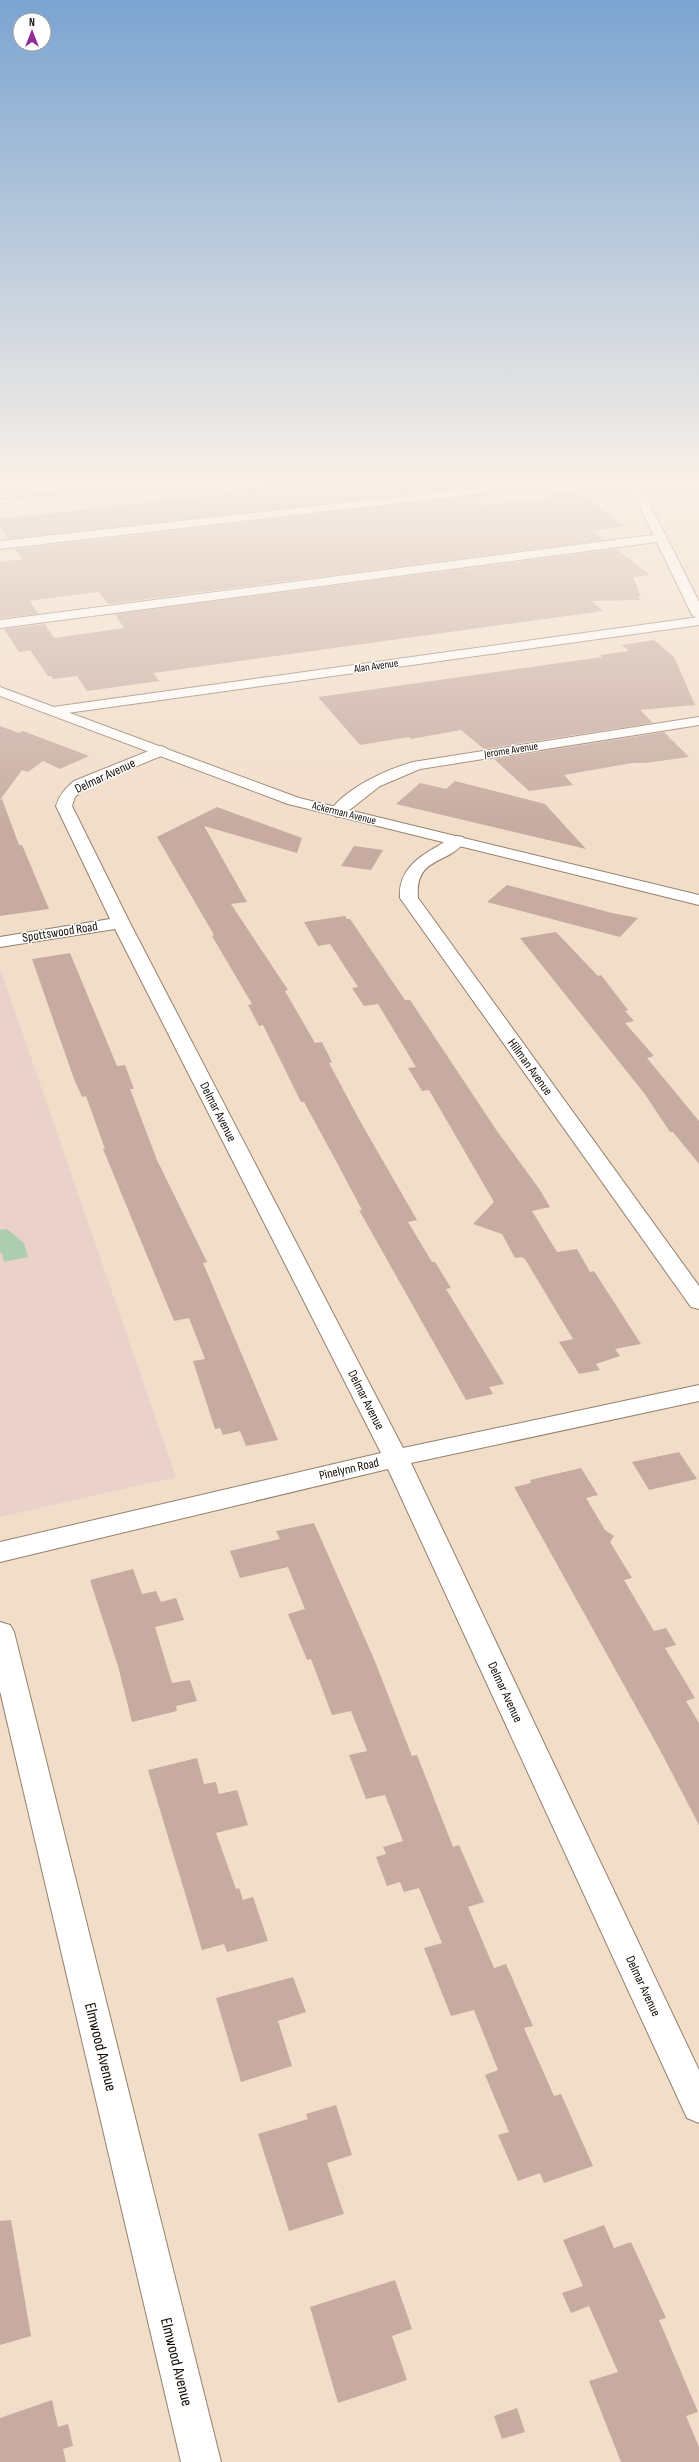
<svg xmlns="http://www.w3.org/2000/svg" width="699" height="2462" font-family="'Sofia Sans Condensed',sans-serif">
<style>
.education{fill:#ebd1cb}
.green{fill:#adcdb1}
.building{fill:#c7aba1}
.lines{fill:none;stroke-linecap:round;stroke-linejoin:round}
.minor-casing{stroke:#93806d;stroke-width:2}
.tertiary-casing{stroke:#93806d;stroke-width:2}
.secondary-casing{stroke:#93806d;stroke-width:2}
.path{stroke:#796c5f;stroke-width:1.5;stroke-dasharray:2 1;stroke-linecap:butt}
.minor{fill:#fff;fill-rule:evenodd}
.tertiary{fill:#fff;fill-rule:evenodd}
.secondary{fill:#fff;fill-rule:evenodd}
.labels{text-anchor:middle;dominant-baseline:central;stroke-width:3;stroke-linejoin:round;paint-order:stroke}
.far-street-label{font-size:11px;fill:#150e07;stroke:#fff}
.street-label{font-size:13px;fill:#150e07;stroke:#fff}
.near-street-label{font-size:16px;fill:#150e07;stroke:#fff}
</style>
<rect width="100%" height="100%" fill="#f2ddc9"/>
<path class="education" d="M 0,968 L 176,1477 L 0,1517 Z"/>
<path class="green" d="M 7,1229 L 24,1243 L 28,1257 L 4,1262 L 2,1253 L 0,1253 L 0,1230 Z"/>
<path class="building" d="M 326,483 L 480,483 L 480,486 L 8,539 L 0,526 L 0,519 L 224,494 L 234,492 L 231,489 L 260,486 Z
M 562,491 L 581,494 L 624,526 L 592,531 L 604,540 L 108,604 L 99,592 L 34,600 L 30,601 L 38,614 L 0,618 L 0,562 L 22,559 L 15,549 L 480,495 L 481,505 L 532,501 L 536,503 Z
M 616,549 L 650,575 L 633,577 L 641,596 L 638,596 L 640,600 L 591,601 L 603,611 L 153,673 L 159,681 L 87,691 L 77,676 L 53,679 L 51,676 L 48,676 L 30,650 L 19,652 L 4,629 L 45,624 L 54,638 L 124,628 L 115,614 Z
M 654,640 L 674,657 L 695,705 L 640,710 L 653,723 L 484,749 L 461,730 L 411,739 L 409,737 L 360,745 L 318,697 L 602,657 L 600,655 L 629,651 L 622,645 Z
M 0,726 L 19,733 L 23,731 L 89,756 L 60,769 L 43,761 L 28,772 L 22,770 L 0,800 L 2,799 L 19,845 L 22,845 L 49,909 L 0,916 Z
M 664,732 L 689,757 L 645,763 L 632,763 L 564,775 L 573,785 L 529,791 L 494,759 Z
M 455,781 L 545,804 L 586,849 L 396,804 L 420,783 L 446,789 Z
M 217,807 L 302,838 L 297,853 L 204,826 L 247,902 L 231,904 L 288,990 L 285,991 L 315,1043 L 322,1042 L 332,1062 L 329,1063 L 360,1121 L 417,1220 L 408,1222 L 432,1262 L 435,1262 L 451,1288 L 446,1289 L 504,1384 L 489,1387 L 493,1394 L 466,1400 L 359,1210 L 362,1210 L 336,1161 L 304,1102 L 301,1102 L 263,1025 L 259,1026 L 248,1005 L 252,1004 L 212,936 L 214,935 L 157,837 Z
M 354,846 L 383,850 L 371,870 L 341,866 Z
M 507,885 L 612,913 L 638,918 L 620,937 L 487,902 Z
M 345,916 L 347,919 L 350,919 L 405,1000 L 410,1000 L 497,1131 L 540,1190 L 550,1207 L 532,1211 L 557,1252 L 577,1249 L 590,1272 L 594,1271 L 641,1344 L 615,1349 L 620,1356 L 596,1364 L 600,1370 L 579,1374 L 559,1342 L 573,1339 L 525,1259 L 522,1257 L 515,1258 L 502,1234 L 473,1224 L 494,1202 L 429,1090 L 422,1091 L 408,1068 L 416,1067 L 378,1004 L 364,1006 L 352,988 L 358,987 L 330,944 L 318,946 L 304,922 Z
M 556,932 L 598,976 L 601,975 L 628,1010 L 625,1011 L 634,1021 L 625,1023 L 654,1056 L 647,1058 L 699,1121 L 699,1164 L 673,1132 L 670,1132 L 644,1093 L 520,938 Z
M 70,953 L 117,1066 L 125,1065 L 134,1089 L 130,1089 L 157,1160 L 207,1262 L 203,1263 L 278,1440 L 246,1446 L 240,1431 L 223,1435 L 220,1428 L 215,1429 L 193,1361 L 205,1359 L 189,1318 L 174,1321 L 103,1149 L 105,1149 L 86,1096 L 82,1097 L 74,1079 L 32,959 Z
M 679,1452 L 697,1479 L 649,1490 L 632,1462 Z
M 581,1468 L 598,1495 L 586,1498 L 605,1530 L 614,1536 L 610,1542 L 632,1578 L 624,1580 L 654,1631 L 666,1628 L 676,1645 L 665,1648 L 695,1698 L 686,1701 L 699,1723 L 699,1825 L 660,1750 L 514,1487 L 531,1483 L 530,1480 Z
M 314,1523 L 374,1659 L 412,1756 L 417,1755 L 453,1847 L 459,1845 L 484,1902 L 468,1907 L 494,1968 L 506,1964 L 533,2026 L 524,2028 L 554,2096 L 561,2094 L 593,2166 L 544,2183 L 540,2173 L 518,2181 L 498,2135 L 509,2132 L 485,2075 L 498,2070 L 474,2010 L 451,2016 L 424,1948 L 442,1943 L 419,1888 L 404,1892 L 400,1882 L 387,1886 L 376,1857 L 386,1854 L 383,1847 L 403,1841 L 385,1795 L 366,1799 L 349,1755 L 367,1751 L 351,1711 L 332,1715 L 311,1659 L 307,1660 L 288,1614 L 305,1609 L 288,1567 L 240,1578 L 230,1551 L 280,1539 L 276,1531 Z
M 133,1569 L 142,1594 L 156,1591 L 161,1602 L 176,1598 L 184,1620 L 155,1627 L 172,1683 L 190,1680 L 197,1701 L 176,1706 L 177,1711 L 132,1722 L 118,1666 L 90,1580 Z
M 197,1758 L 204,1784 L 216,1782 L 219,1794 L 237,1790 L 248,1825 L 216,1833 L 236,1889 L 239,1888 L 243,1900 L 253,1897 L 268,1941 L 227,1952 L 224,1944 L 202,1950 L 148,1770 Z
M 293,1977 L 306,2012 L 278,2021 L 292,2066 L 241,2082 L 216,1998 Z
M 336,2105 L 352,2155 L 327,2163 L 344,2214 L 289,2231 L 258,2134 L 308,2119 L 306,2114 Z
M 11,2220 L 31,2336 L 0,2345 L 0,2221 Z
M 604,2225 L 614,2248 L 631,2242 L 666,2318 L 659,2320 L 698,2412 L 686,2416 L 699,2447 L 699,2462 L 621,2462 L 589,2381 L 618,2372 L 589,2306 L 571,2313 L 562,2293 L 583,2286 L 563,2240 Z
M 395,2280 L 412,2329 L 392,2336 L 407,2380 L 338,2403 L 310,2307 Z
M 52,2400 L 58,2427 L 68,2424 L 73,2446 L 63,2449 L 66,2462 L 0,2462 L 0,2418 Z
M 517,2408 L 525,2432 L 502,2439 L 494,2416 Z"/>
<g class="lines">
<g class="minor-casing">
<path id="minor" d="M 521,483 L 554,483 L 548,486 L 0,549 L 0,541 Z
M 660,534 L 666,538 L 664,541 L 0,628 L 0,620 Z
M 699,617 L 699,625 L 53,715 L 46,711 L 53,707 Z
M 699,717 L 699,725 L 420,769 L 380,786 L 343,815 L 337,817 L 329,812 C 346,788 385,770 413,762 Z
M 161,746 L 166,748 L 169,751 L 166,754 L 86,787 L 75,797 L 72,806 L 130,923 L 403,1448 L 699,1385 L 699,1401 L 411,1463 L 699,2070 L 699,2123 L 687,2118 L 388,1469 L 0,1562 L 0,1542 L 381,1453 L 115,929 L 0,947 L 0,937 L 110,919 L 56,806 C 59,795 66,788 74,781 Z
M 457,836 L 463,837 L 465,841 C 449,865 414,856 418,898 L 699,1286 L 699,1309 L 691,1307 L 400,898 C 398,872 416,858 438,846 C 444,842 450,838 457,836 Z
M 0,1622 L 10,1625 L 14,1632 L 221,2462 L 181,2462 L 0,1691 Z"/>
</g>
<g class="tertiary-casing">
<path id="tertiary" d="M 0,687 L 299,798 L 699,895 L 699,905 L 288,804 L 0,696 Z"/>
</g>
<g class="secondary-casing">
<path id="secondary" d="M 620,483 L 632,483 L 647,498 L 699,602 L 699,619 L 692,615 L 636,499 Z"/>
</g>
<path class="path" d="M 0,499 L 168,483"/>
<use href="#minor" class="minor"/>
<use href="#tertiary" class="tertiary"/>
<use href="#secondary" class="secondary"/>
</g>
<linearGradient id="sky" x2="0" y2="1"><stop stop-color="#7ba4d1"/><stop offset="0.58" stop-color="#f9f0e7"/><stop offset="1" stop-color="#f9f0e7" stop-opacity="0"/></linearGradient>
<rect width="699" height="827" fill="url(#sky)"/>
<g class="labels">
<g class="far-street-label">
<text transform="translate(376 666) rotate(-8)">Alan Avenue</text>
<text transform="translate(511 750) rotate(-9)">Jerome Avenue</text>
<text transform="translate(344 813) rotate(14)">Ackerman Avenue</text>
</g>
<g class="street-label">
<text transform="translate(105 776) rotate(-25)">Delmar Avenue</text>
<text transform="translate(60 932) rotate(-9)">Spottswood Road</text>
<text transform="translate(530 1067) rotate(54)">Hillman Avenue</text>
<text transform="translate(218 1112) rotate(63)">Delmar Avenue</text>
<text transform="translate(366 1400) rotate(63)">Delmar Avenue</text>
<text transform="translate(349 1469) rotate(-13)">Pinelynn Road</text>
<text transform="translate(505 1692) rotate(65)">Delmar Avenue</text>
<text transform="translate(643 1986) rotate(65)">Delmar Avenue</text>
</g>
<g class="near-street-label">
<text transform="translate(100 2047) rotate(76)">Elmwood Avenue</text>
<text transform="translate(176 2362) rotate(76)">Elmwood Avenue</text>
</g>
</g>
<g transform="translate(32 32)"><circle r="19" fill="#ffffff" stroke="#a19f9c"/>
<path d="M0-3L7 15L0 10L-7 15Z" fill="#8d2e97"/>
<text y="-6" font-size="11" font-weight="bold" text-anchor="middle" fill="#150e07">N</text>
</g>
</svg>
